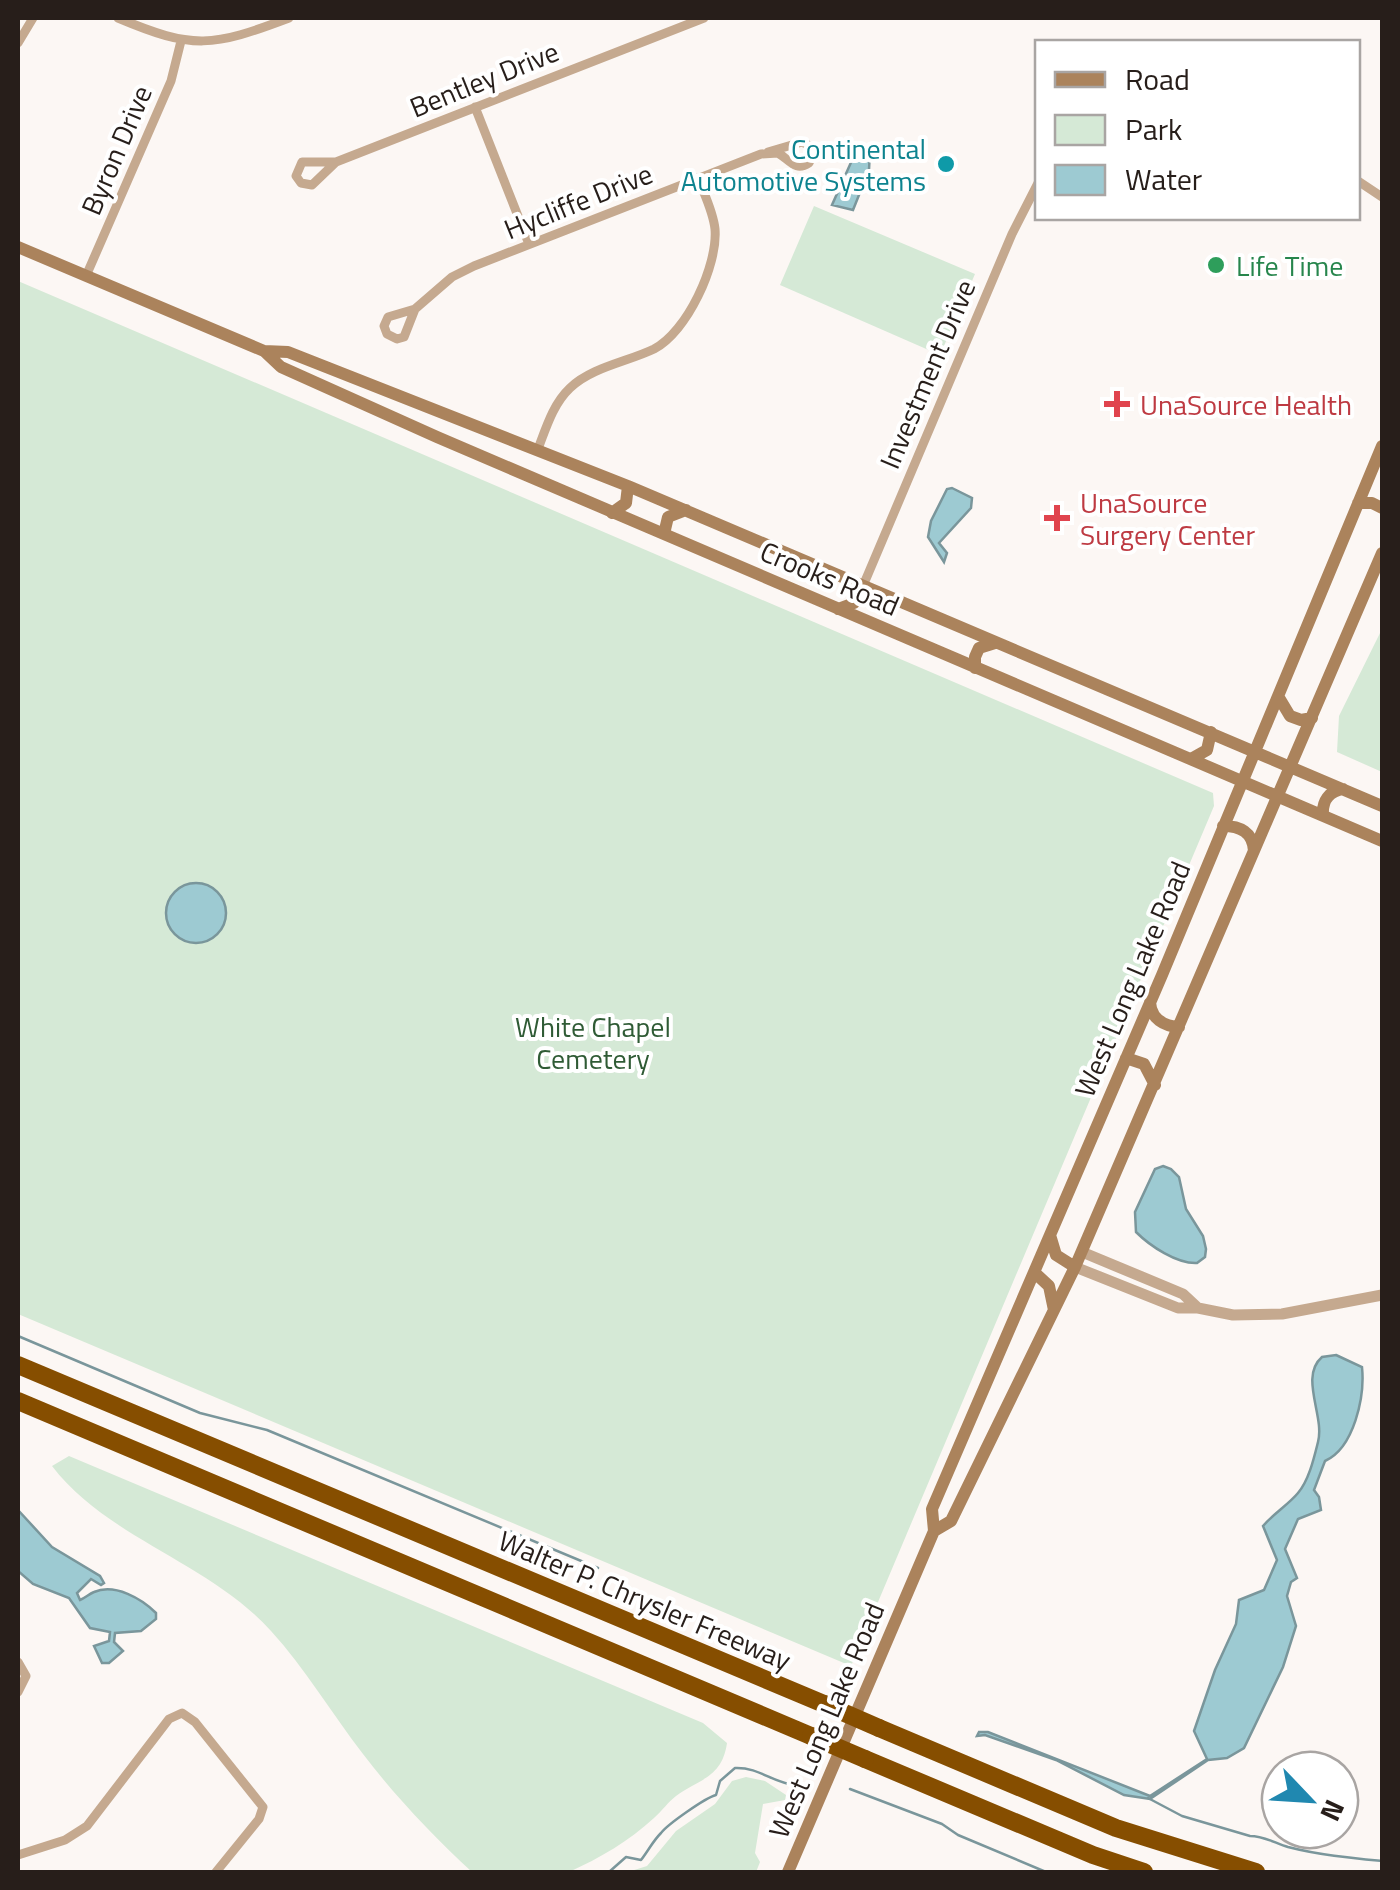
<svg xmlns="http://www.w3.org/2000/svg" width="1400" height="1890" font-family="'Titillium Web',sans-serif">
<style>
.green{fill:#d5e9d6}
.water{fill:#9dcad2;stroke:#7a969b;stroke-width:2.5}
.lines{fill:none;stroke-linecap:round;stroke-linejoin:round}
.stream{stroke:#7a969b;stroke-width:2.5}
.minor{stroke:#c5a98f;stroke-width:9}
.tertiary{stroke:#c5a98f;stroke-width:11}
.secondary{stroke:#ab835c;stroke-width:12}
.motorway{stroke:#864e00;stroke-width:18}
.motorway-bridge{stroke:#864e00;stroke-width:18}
.culture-dot{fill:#0f9aa8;stroke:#fff;stroke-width:4}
.leisure-dot{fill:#2e9e5b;stroke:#fff;stroke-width:4}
.health-dot{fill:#e0444e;stroke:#fff;stroke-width:4}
.labels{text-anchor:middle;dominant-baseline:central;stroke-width:8;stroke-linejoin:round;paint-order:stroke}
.street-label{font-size:28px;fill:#271e1a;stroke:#fff}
.culture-label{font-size:28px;fill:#0d838f;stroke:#fff;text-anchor:end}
.leisure-label{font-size:28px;fill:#27864d;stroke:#fff;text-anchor:start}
.health-label{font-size:28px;fill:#be3a42;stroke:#fff;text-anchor:start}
.park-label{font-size:28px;fill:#2f5b35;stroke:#fff}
</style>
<rect width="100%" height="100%" fill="#fcf7f4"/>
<path class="green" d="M 814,206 L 975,274 L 940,355 L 780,285 Z
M 18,281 L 1213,793 L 1214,806 L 851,1666 L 18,1314 Z
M 1382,629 L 1382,772 L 1337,752 L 1339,716 Z
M 69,1456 L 703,1723 L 727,1743 C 722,1778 699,1779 676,1796 C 668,1802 662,1811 654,1818 C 629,1841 600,1858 569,1872 L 472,1872 C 433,1836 395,1796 363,1754 C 332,1714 305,1668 271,1631 C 209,1562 108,1539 52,1466 Z
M 746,1777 L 765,1781 L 786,1795 L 785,1800 L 763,1804 L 755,1853 L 760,1862 L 756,1872 L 628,1872 L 647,1866 L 676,1831 L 715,1804 L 732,1781 Z"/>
<path class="water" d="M 857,149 L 870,150 L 869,170 L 853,210 L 832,205 Z
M 952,488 L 972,498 L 971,508 L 939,543 L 947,553 L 944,562 L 928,537 L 931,521 L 947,489 Z
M166 913a30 30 0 1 1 60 0a30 30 0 1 1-60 0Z
M 1163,1166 L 1171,1169 L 1179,1177 L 1186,1209 L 1203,1236 L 1206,1249 L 1205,1257 L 1197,1263 C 1177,1264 1150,1246 1136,1232 L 1135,1212 L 1155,1169 Z
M 1336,1355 L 1362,1367 C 1365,1397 1354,1448 1325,1461 L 1314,1490 L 1319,1497 L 1321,1510 L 1298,1519 L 1285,1549 L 1297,1578 L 1291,1582 L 1287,1596 L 1296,1626 L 1283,1667 L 1244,1748 L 1227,1758 L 1208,1760 L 1150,1799 L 1124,1795 L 1056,1760 L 985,1735 L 977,1736 L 979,1732 L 988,1732 L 1150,1796 L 1207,1759 L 1194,1731 L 1215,1670 L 1236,1624 L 1239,1600 L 1264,1590 L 1277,1560 L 1263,1526 C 1274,1513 1288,1505 1298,1493 C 1309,1480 1314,1458 1318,1442 C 1325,1416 1299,1377 1322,1357 Z
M 18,1510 L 52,1547 L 100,1576 L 104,1583 L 101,1585 L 91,1579 L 77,1593 L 80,1600 C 85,1598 89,1594 94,1592 C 115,1583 142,1599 156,1613 L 156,1619 L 141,1631 L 115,1633 L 114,1642 L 123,1651 L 109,1663 L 102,1663 L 94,1646 L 109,1641 L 110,1632 L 90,1628 L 69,1598 L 33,1584 L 18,1571 Z"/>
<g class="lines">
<path class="stream" d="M 18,1336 L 200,1413 L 267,1430 L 598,1568
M 850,1789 L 942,1824 L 958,1835 L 1046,1872
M 1148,1798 L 1182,1816 L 1250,1836 C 1264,1836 1275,1843 1288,1847 C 1319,1855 1351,1858 1382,1861
M 609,1872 L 626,1857 L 641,1860 C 648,1851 653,1841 661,1833 C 668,1824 705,1798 716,1795 L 720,1781 L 735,1768 C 759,1767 773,1783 795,1785"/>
<path class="minor" d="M 118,18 C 194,50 212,47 289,18
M 18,43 L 33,18
M 475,107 L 529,244
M 336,162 L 312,185 L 301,183 L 296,176 L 302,162 L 336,162 L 704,18
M 1358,181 L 1382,197
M 86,276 L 171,81 L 181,41
M 415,309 L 404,337 L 397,339 L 387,334 L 384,326 L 388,317 L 415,309 L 452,277 L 474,266 L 761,154 L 778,153 C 790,160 795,172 809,163 L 813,154 L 810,146 L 802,142 L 768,152
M 538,449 C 546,428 553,404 570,388 C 592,367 627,362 654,349 C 687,332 718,265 715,229 C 713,211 704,194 698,178
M 863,586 L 1012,234 L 1038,183
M 18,1662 L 26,1676 L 18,1692
M 18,1855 L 65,1840 L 87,1826 L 169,1719 L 182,1713 L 195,1722 L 263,1807 L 259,1819 L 216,1872"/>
<path class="tertiary" d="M 1082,1252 L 1183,1294 L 1198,1308
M 1075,1267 L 1178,1308 L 1198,1308 L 1233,1315 L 1282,1314 L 1382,1295"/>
<path class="secondary" d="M 18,247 L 264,351 L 288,352 L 628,486 L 1382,806
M 264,351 L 281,367 L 437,437 L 1382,841
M 1358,503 L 1372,503 L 1382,508
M 612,513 L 626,503 L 628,486
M 664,534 L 668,517 L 686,510
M 838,609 L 854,603 L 863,586
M 975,668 L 975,657 L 979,648 L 995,643
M 1278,696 L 1290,716 L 1301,720 L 1312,718
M 1191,759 L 1207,750 L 1211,732
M 1323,815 C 1322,801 1329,791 1343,789
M 1223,826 C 1240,826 1253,832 1254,851
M 1150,1002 C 1151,1019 1164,1026 1179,1027
M 1126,1058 L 1144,1064 L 1155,1085
M 1050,1235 L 1056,1255 L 1075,1267
M 1034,1272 L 1049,1286 L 1054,1310
M 934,1531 L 951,1521 L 1075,1267 L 1382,553
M 788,1872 L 934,1531 L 932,1509 L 1162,975 L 1382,446"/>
<path class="motorway" d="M 18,1365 L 824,1704
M 18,1401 L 811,1736
M 879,1728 L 1116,1828 L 1256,1872
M 865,1759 L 1093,1855 L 1144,1872"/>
<path class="motorway-bridge" d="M 824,1704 L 879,1728
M 811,1736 L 865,1759"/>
</g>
<circle class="culture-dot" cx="946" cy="164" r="10"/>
<circle class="leisure-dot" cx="1216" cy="265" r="10"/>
<g class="health-dot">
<path d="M1112 389h10v10h10v10h-10v10h-10v-10h-10v-10h10z"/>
<path d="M1052 503h10v10h10v10h-10v10h-10v-10h-10v-10h10z"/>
</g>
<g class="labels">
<g class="street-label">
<text transform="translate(484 79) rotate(-22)">Bentley Drive</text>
<text transform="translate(116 150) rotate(-67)">Byron Drive</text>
<text transform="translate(578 201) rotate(-22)">Hycliffe Drive</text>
<text transform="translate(927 374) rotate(-67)">Investment Drive</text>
<text transform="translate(830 578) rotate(23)">Crooks Road</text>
<text transform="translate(1132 979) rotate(-67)">West Long Lake Road</text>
<text transform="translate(645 1600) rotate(23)">Walter P. Chrysler Freeway</text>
<text transform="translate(826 1720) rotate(-67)">West Long Lake Road</text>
</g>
<g class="culture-label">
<text x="926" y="148">Continental<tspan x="926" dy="32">Automotive Systems</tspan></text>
</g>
<g class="leisure-label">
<text x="1236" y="265">Life Time</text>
</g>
<g class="health-label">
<text x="1140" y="404">UnaSource Health</text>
<text x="1080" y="502">UnaSource<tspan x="1080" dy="32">Surgery Center</tspan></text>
</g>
<g class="park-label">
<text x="593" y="1026">White Chapel<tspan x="593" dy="32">Cemetery</tspan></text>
</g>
</g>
<rect width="1400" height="1890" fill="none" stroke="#271e1a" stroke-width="40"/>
<rect x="1035" y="40" width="325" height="180" fill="#ffffff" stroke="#a9a5a3" stroke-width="2.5"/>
<rect x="1055" y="72" width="50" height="15" fill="#ab835c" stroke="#a9a5a3" stroke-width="2.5"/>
<text x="1125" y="90" font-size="30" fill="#271e1a">Road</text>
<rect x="1055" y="115" width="50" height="30" fill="#d5e9d6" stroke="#a9a5a3" stroke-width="2.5"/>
<text x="1125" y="140" font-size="30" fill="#271e1a">Park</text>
<rect x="1055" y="165" width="50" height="30" fill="#9dcad2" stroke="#a9a5a3" stroke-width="2.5"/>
<text x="1125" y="190" font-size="30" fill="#271e1a">Water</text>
<g transform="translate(1310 1800) rotate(115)"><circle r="48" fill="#ffffff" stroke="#a9a5a3" stroke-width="2.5"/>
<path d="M0-8L18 38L0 25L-18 38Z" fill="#2088b0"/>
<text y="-15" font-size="28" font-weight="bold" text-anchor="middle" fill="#271e1a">N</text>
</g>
</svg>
